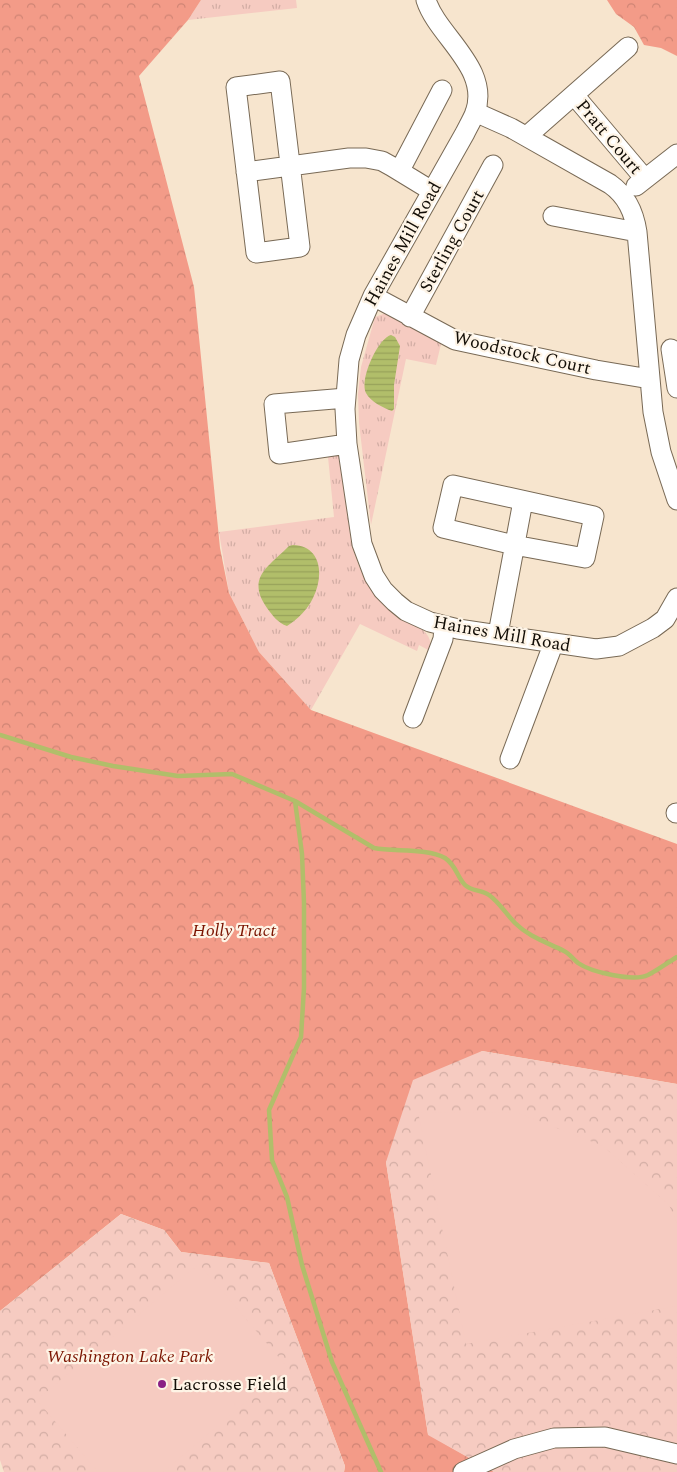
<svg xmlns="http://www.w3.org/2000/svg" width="677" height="1472" font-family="Spectral,serif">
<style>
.grass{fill:url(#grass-tufts)}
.forest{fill:url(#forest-crowns)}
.park{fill:url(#park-crowns)}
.pitch{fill:#f6cbc1}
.water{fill:url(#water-rules)}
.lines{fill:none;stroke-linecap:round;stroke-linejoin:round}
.stream{stroke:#b1be6a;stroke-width:4.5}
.minor-casing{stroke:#786955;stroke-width:21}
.minor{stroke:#fff;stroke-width:19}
.poi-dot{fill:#8a2085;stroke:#fef4e6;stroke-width:2}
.labels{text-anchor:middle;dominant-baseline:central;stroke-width:4.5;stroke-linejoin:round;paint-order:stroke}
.street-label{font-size:18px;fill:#120d06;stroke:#fef4e6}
.park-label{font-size:18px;font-style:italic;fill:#7b1400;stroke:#fef4e6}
.poi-label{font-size:18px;fill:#120d06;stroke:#fef4e6;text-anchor:start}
</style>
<defs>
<pattern id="grass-tufts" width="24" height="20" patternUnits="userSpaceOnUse" patternTransform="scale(1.25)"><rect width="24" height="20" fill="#f6cbc1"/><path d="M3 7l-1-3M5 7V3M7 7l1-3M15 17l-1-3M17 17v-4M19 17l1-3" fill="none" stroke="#d2ada4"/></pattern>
<pattern id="forest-crowns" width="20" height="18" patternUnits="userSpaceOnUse" patternTransform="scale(1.25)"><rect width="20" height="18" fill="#f39b88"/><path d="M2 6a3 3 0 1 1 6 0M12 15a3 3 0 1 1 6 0" fill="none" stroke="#cf8474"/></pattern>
<pattern id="park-crowns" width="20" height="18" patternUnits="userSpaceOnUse" patternTransform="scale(1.25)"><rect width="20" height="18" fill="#f6cbc1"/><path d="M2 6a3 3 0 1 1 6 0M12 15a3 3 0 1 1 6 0" fill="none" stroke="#d2ada4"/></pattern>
<pattern id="water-rules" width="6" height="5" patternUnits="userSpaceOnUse" patternTransform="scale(1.25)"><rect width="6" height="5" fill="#b1be6a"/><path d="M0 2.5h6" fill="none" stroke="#97a25a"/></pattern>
</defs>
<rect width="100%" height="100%" fill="#f7e5ce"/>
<path class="grass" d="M 201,0 L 296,0 L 297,8 L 188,20 Z
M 386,313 L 396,316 L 441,344 L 436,365 L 406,359 L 371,525 L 359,423 L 358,394 L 361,367 L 375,317 Z
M 336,454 L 341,456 L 342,458 C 347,500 346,554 371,588 C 377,596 386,607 394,613 C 409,624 435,628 430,651 L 419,645 L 417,651 L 360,624 L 311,710 L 259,652 L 229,593 L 219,532 L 334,517 L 328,457 L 330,455 Z"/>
<path class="forest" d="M 0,0 L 201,0 L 188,20 L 139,76 L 194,287 L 220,548 L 229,593 L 259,652 L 311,710 L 677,844 L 677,1084 L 482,1051 L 386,1162 L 428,1434 L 494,1472 L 344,1472 L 345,1466 L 269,1263 L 181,1252 L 164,1230 L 121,1214 L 0,1311 Z
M 607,0 L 677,0 L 677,56 L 661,48 L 644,45 L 634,27 L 616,14 Z"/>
<path class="park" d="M 482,1051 L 677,1084 L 677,1472 L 494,1472 L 428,1435 L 386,1162 L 413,1080 Z
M 121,1214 L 164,1230 L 181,1252 L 269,1263 L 345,1466 L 344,1472 L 4,1472 L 0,1460 L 0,1311 Z"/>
<path class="pitch" d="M 418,1112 L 518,1113 L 603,1146 L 669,1205 L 677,1223 L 677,1306 L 466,1344 Z
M 199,1264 L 287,1367 L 163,1472 L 98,1472 L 37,1400 Z"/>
<path class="water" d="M 391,335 L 395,337 L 400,346 L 394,385 L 394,409 L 392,411 C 383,408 370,401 366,393 C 359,380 378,338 391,335 Z
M 293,545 C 322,546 324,576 313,598 C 308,609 298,619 287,626 C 278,623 273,616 267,608 C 246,578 268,567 289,546 Z"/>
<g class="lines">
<path class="stream" d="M 0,735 L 71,757 L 113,766 L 178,776 L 232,774 L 295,801 L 374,848 C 394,852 427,848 445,858 C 456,865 457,877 465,885 C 471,891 482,890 489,895 C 499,902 506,914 515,923 C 529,937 546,942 564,951 C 570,954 573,959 578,963 C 591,972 633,982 648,975 C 658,970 667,963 677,957
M 295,801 L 302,854 L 304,903 L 304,988 L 301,1037 L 269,1110 L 272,1160 L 287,1197 L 302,1265 L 332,1362 L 381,1472"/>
<g class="minor-casing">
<path id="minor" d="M 426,0 C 438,37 491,68 475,113 C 472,120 468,127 465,133 L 373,296 L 356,335 L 349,360 L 345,409 L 347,444 L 362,544 L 374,576 L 383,590 L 395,602 L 406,611 L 430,622 L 458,629 L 596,649 L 619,646 L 653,628 L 665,619 L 677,598
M 280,81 L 300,247 L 256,253 L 236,87 Z
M 574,95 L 645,179
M 475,112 L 511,128 L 610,184 C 627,196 634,212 637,232 L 653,412 L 661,452 L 677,500
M 527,136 L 628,47
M 400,170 L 442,90
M 246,172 L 349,158 L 366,158 L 382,161 L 391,166 L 432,191
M 636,186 L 677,154
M 553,216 L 637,232
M 373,296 L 455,340 L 596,370 L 650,379
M 410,317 L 493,165
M 671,349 L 677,388
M 346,398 L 274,404 L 279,454 L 347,444
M 453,485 L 594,516 L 585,558 L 514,545 L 443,528 Z
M 498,634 L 523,501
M 413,718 L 443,639 L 444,627
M 510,759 L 551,650 L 553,643
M 676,813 L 677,813
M 463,1472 L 514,1449 L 554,1438 L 605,1437 L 677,1454"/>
</g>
<use href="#minor" class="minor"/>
</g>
<circle class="poi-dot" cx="162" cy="1384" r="5"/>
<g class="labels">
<g class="street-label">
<text transform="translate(609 137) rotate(50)">Pratt Court</text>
<text transform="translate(452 241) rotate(-61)">Sterling Court</text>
<text transform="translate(403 244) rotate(-61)">Haines Mill Road</text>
<text transform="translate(522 353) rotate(13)">Woodstock Court</text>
<text transform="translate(502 634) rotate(10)">Haines Mill Road</text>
</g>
<g class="park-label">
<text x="234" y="930">Holly Tract</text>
<text x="130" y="1356">Washington Lake Park</text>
</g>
<g class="poi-label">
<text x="172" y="1384">Lacrosse Field</text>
</g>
</g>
</svg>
